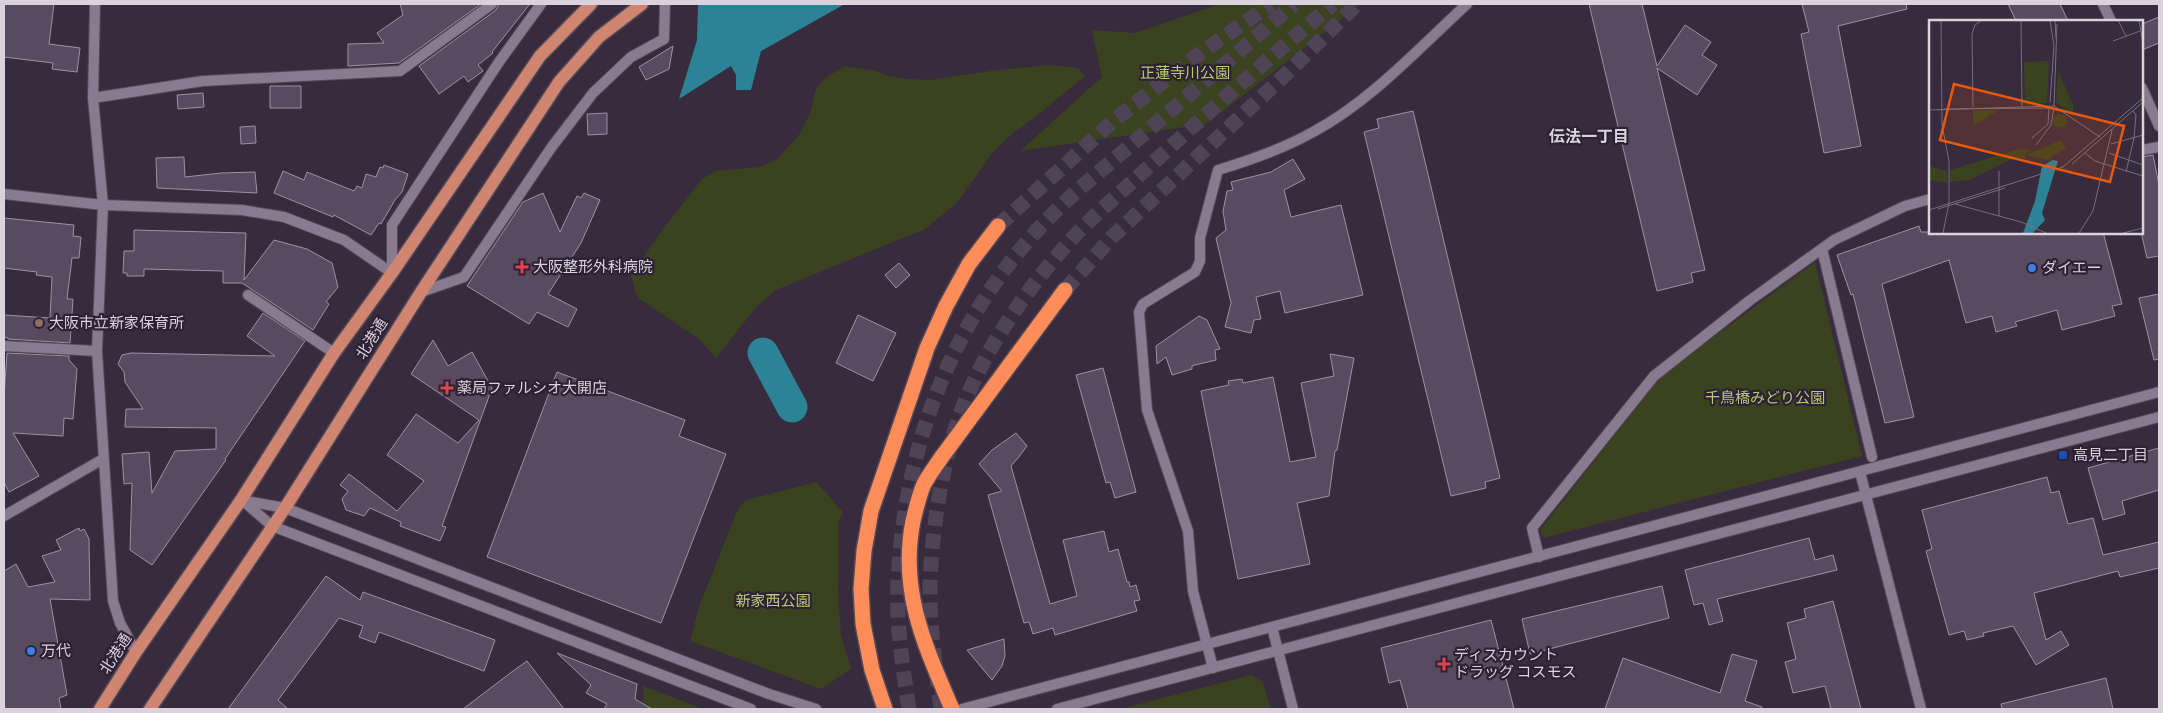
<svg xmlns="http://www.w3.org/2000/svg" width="2163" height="713" font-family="'Alegreya Sans','Noto Sans JP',sans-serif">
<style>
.green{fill:#3a421f}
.water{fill:#2c8396}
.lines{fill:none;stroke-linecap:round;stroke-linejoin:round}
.river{stroke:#2c8396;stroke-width:31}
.building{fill:#584b5f;stroke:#9e90a6}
.motorway-tunnel{stroke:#4f4455;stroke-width:15;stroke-dasharray:15 8;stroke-linecap:butt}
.pedestrian-casing{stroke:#534958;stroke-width:12}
.minor-casing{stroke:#534958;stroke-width:12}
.tertiary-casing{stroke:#534958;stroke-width:12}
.primary-casing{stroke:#534958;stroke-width:15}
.motorway-casing{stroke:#534958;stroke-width:18}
.pedestrian{stroke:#887a8f;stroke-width:10}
.minor{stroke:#887a8f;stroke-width:10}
.tertiary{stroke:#887a8f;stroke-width:10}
.primary{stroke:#cf856f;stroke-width:12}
.motorway{stroke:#ff8d59;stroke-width:15}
.health-dot{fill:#e0444e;stroke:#2d2133;stroke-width:2}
.shop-dot{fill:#3f7fe0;stroke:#2d2133;stroke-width:2}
.education-dot{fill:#8d6e63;stroke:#2d2133;stroke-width:2}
.transit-dot{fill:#1a4fb4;stroke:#2d2133;stroke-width:2}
.labels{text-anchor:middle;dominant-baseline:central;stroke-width:4.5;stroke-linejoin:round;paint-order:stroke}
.park-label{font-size:15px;fill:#b6cb73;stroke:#2d2133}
.poi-label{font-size:15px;fill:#dad3de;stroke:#2d2133;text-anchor:start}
.street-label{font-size:15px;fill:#dad3de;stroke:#2d2133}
.neighbourhood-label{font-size:16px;font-weight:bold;fill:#dad3de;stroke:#2d2133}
.inset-road{fill:none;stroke:#786e7d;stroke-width:1}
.view{fill:#e8590c;fill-opacity:0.15;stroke:#e8590c;stroke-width:2.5}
.inset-edge{fill:none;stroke:#dad3de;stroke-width:2.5}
</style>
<rect width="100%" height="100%" fill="#372b3d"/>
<path class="green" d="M 1220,4 L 1361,4 L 1206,124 L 1020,151 L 1102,77 L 1092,30 L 1135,33 Z
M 1049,65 L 1078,68 L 1085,76 L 1038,115 L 1012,134 L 993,152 L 956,204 L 925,229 L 776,290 L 758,305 L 716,358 L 700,340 L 640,299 L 635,293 L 631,275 L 663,229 L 702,179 L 715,171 L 759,167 L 776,160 L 799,135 L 810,113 L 816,89 L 825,78 L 845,66 L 877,71 L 888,76 L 909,79 L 930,80 L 998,70 Z
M 1815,262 L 1862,456 L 1543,538 L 1540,530 L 1661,376 Z
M 816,482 L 843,512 L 839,521 L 838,594 L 841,635 L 851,669 L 821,689 L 690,641 L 699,607 L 736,513 L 741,505 L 747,500 Z
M 1251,675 L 1263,682 L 1271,709 L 1120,709 Z
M 643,686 L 703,709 L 644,709 Z"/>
<path class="water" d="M 698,4 L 845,4 L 761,51 L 751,90 L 736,90 L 736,75 L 731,66 L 679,99 L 697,40 Z"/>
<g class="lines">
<path class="river" d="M 763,353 L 792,407"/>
</g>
<path class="building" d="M 4,4 L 54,4 L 49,44 L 80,48 L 77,72 L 52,69 L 53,63 L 4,57 Z
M 400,4 L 481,4 L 399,63 L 348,66 L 348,44 L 384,43 L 377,33 L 403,15 Z
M 499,4 L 530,4 L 492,52 L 493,53 L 478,65 L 483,71 L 468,82 L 464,76 L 439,94 L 419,66 L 496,10 Z
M 1589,4 L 1642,4 L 1657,66 L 1685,25 L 1711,42 L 1702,55 L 1717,65 L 1697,95 L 1657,68 L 1705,270 L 1691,273 L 1693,282 L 1657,291 Z
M 1802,4 L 1906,4 L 1907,9 L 1838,26 L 1861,146 L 1824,153 L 1801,34 L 1809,32 Z
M 2008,4 L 2060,4 L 2068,21 L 2016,21 Z
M 2159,17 L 2159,43 L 2142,50 L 2142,24 Z
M 673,46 L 669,69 L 646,80 L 639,67 Z
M 270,86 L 301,86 L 301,108 L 270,108 Z
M 203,93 L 204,107 L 178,109 L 177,95 Z
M 1413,111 L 1500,478 L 1485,482 L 1486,488 L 1451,496 L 1364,132 L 1379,128 L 1377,119 Z
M 607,113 L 607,134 L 588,135 L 587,114 Z
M 255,126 L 256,143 L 241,144 L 240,127 Z
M 2153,155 L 2159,185 L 2159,256 L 2147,258 L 2142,236 L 2142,157 Z
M 184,157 L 185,177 L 221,173 L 255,172 L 257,193 L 157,188 L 156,158 Z
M 1293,159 L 1305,179 L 1284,190 L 1291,217 L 1341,205 L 1363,295 L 1285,313 L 1280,291 L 1256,297 L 1261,319 L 1254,320 L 1251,333 L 1225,327 L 1231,303 L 1216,238 L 1226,230 L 1223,211 L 1227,191 L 1233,190 L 1231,182 L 1271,172 Z
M 384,165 L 408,174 L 402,192 L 395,200 L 381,224 L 379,223 L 371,235 L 334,215 L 333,217 L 274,193 L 283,171 L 304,180 L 307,172 L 354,191 L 357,186 L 362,188 L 366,174 L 376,177 L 380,167 L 383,168 Z
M 543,193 L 560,232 L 577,196 L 581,198 L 584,193 L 600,200 L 581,243 L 548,294 L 577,309 L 568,327 L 537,312 L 529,324 L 467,286 L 523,202 Z
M 4,218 L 74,225 L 73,236 L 81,237 L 79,258 L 72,258 L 67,299 L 73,299 L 70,343 L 8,339 L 8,338 L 4,337 L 4,315 L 50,318 L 52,277 L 36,275 L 37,272 L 4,268 Z
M 1919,226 L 1921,232 L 2103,232 L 2122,304 L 2112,306 L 2115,316 L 2062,330 L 2057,310 L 2015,322 L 2017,326 L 1996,332 L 1992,316 L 1966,323 L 1949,260 L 1882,284 L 1914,417 L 1885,423 L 1853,294 L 1851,295 L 1837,255 Z
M 134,230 L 246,233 L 244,280 L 274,240 L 307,249 L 332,263 L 338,287 L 326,302 L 329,304 L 313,330 L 242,283 L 223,283 L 223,271 L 144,269 L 144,276 L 127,276 L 127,273 L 123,273 L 124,251 L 134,251 Z
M 899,263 L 910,275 L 896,288 L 885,275 Z
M 2159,294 L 2159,359 L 2154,360 L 2139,298 Z
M 263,313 L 305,341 L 225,459 L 226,460 L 152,565 L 130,550 L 132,483 L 124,484 L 122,454 L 149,452 L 152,493 L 175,451 L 216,449 L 216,428 L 125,427 L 126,409 L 143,409 L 125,382 L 124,372 L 118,364 L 122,355 L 131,353 L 275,356 L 247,336 Z
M 858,315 L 896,333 L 873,381 L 836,363 Z
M 1199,316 L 1207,320 L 1220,349 L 1215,350 L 1216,360 L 1195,365 L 1192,366 L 1192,369 L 1172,375 L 1166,357 L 1157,364 L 1156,346 Z
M 433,340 L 448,366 L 472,352 L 492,388 L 442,526 L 446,527 L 440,541 L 400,526 L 401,522 L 370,508 L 364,516 L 346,510 L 342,499 L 348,491 L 340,485 L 349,474 L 397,511 L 424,481 L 387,455 L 416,414 L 458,443 L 479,420 L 411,374 Z
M 7,353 L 69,356 L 69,360 L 77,369 L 73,419 L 64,418 L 63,436 L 13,433 L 39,476 L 9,492 L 4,482 L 4,396 Z
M 1330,354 L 1354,358 L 1337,450 L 1335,451 L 1329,496 L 1297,503 L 1310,564 L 1238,579 L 1201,391 L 1229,385 L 1228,381 L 1242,379 L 1243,383 L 1273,377 L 1290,462 L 1316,457 L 1301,383 L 1334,376 Z
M 1103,368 L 1136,492 L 1115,498 L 1110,482 L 1106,483 L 1076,375 Z
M 557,372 L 685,420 L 679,436 L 726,454 L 661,623 L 487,557 Z
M 1016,433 L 1027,446 L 1018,458 L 1011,466 L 1050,604 L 1077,596 L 1063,540 L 1104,531 L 1109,552 L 1118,549 L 1127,582 L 1129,582 L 1130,587 L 1136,585 L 1140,600 L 1134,601 L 1137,611 L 1055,635 L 1053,628 L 1033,634 L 1029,622 L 1024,623 L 988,495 L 1002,491 L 979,464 L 992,450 Z
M 2159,448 L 2159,490 L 2122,501 L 2125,514 L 2103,520 L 2088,468 Z
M 2047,477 L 2051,493 L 2059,491 L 2068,524 L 2093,518 L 2103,555 L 2159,542 L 2159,568 L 2120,577 L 2118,571 L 2034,593 L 2046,640 L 2061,631 L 2069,645 L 2036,665 L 2013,626 L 1983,633 L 1984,636 L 1967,640 L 1964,631 L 1949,635 L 1926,551 L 1932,549 L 1922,510 Z
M 79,528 L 80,531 L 84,529 L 89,539 L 90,600 L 50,599 L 67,695 L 59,698 L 61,709 L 4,709 L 4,571 L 16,564 L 28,587 L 55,582 L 42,556 L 61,550 L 56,540 Z
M 1809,538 L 1815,560 L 1833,555 L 1837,570 L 1717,599 L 1723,621 L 1709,625 L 1703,603 L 1694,605 L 1685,570 Z
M 326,576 L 360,600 L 363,592 L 495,640 L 484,671 L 379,632 L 375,643 L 359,637 L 363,626 L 339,618 L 278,700 L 288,709 L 228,709 Z
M 1662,586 L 1669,618 L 1530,654 L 1522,619 Z
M 1833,601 L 1861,709 L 1831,709 L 1825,686 L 1793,693 L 1785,662 L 1796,659 L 1787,623 L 1806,618 L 1804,609 Z
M 1491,620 L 1514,709 L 1408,709 L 1400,680 L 1389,683 L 1381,648 Z
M 1004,639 L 1005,656 L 1002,666 L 992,680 L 967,650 Z
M 557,653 L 637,684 L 635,699 L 652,709 L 604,709 L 607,704 L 586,693 L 591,685 Z
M 1732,654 L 1757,661 L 1745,701 L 1762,707 L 1762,709 L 1605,709 L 1623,658 L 1720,693 Z
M 527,661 L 564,709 L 463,709 L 513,671 Z
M 2106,678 L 2113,709 L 2002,709 L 2001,704 Z"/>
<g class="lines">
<path class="motorway-tunnel" d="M 998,226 L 1113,121 L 1195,57 L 1271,4
M 1065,290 L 1112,237 L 1287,73 L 1357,4
M 909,709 C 903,669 896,626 898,585 C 903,443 956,306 1060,207 C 1084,183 1112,162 1138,139 C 1190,94 1242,49 1294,4
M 941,709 C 936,668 929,626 930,585 C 932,531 940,475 957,423 C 981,352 1028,286 1079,231 C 1102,208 1128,186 1152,164 C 1211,109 1272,56 1333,4"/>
<g class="pedestrian-casing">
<path id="pedestrian" d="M 1822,249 L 1872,457"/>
</g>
<g class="minor-casing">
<path id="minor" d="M 93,98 L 203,81 L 400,71 L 492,4
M 2142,150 L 2159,147
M 392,273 L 392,225 L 499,62 L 541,4
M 421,292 L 464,277 L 551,148 L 593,93 L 631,57 L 664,39 L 665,4
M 248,295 L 334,353
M 1539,557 L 1532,528 L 1654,376 L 1749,301 L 1834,240 L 1905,206 L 1930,199
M 1213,668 L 1193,591 L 1188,531 L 1147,410 L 1139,312 L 1143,304 L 1195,272 L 1200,261 L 1200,238 L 1218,170 C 1251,160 1283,149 1313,132 C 1370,102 1420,47 1467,4"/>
</g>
<g class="tertiary-casing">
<path id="tertiary" d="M 95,4 L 93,98 L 103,205 L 97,351 L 113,601 L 120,623 L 136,652
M 2103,4 L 2111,21
M 2142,88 L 2159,126
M 4,194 L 103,205 L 242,210 L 284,217 L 344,240 L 392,273
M 4,346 L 97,351
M 1860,472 L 1921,709
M 241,500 L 285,508 L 769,694 L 816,709
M 242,500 L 272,526 L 751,709
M 4,516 L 103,459
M 1272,627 L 1293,709
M 962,709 L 2159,392
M 1057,709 L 2159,417"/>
</g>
<g class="primary-casing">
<path id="primary" d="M 100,709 L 136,652 L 241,500 L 334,353 L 392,273 L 540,56 L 591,4
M 150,709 L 285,508 L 421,292 L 559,82 L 599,37 L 642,4"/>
</g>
<g class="motorway-casing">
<path id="motorway" d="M 885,709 L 872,670 L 863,624 L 861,589 L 864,551 L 871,511 L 927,348 L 946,306 L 969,264 L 998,226
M 952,709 C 925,646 899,591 913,521 C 916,509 919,495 924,484 C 929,475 935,467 941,458 L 1065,290"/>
</g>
<use href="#pedestrian" class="pedestrian"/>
<use href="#minor" class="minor"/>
<use href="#tertiary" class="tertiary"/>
<use href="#primary" class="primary"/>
<use href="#motorway" class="motorway"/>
</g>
<g class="health-dot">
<path d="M519.5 259.5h5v5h5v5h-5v5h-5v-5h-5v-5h5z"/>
<path d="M444.5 380.5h5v5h5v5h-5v5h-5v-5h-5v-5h5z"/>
<path d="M1441.5 656.5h5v5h5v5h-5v5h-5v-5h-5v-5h5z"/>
</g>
<g class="shop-dot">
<circle cx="2032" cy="268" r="5"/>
<circle cx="31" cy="651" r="5"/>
</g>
<circle class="education-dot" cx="39" cy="323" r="5"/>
<rect class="transit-dot" x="2058" y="450" width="10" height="10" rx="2.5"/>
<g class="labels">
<g class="park-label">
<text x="1185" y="73">正蓮寺川公園</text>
<text x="1765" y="398">千鳥橋みどり公園</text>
<text x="773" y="601">新家西公園</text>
</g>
<g class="poi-label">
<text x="533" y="267">大阪整形外科病院</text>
<text x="2042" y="268">ダイエー</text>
<text x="49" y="323">大阪市立新家保育所</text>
<text x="457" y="388">薬局ファルシオ大開店</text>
<text x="2073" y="455">高見二丁目</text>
<text x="41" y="651">万代</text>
<text x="1454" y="655">ディスカウント<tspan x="1454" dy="17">ドラッグ コスモス</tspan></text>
</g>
<g class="street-label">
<text transform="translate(372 339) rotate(-58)">北港通</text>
<text transform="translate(116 654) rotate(-57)">北港通</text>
</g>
<g class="neighbourhood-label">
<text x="1589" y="137">伝法一丁目</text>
</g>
</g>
<g transform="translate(1929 20)">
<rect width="214" height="214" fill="#372b3d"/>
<path d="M 120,41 L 118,83 L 96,85 L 95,42 ZM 129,51 L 144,84 L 144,96 L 127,82 ZM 44,90 L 70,90 L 44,106 ZM124 101a7 7 0 1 1 14 0a7 7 0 1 1-14 0ZM 132,120 L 137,128 L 118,140 L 97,135 ZM 89,129 L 104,130 L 96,134 L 96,138 L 85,138 L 41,160 L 21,162 L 21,150 ZM 0,146 L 18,151 L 18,163 L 0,160 Z" fill="#3a421f"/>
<path d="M 124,140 L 129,141 L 113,193 L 116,200 L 104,213 L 94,213 L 106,181 L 113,146 Z" fill="#2c8396"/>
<path class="inset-road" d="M 12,0 L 13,105 L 20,141 L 20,183 L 14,213M 92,0 L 93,86M 126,0 L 127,19M 189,0 L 197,16M 210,0 L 214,24M 184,21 L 211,11M 121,82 L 125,26 L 121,0M 125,86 L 128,4M 44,87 L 43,14 L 46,5 L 53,0M 15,89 L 120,88M 0,90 L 125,86 L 171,117M 103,118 L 119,104 L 120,88M 182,124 L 214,115M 107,125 L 122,105 L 125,88M 156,133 L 166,141 L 214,156M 180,133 L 214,145M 143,144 L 214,82M 70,151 L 70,196M 197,152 L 205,118 L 207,95 L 204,91M 26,184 L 92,202 L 117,213M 9,189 L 76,168M 0,190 L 134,147 L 214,78M 150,213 L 164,191 L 183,110M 194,213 L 214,208"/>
<path class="view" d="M 25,64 L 195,106 L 181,162 L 11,120 Z"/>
<rect width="214" height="214" class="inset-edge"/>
</g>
<rect width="2163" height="713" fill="none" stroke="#dad3de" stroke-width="10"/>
</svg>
